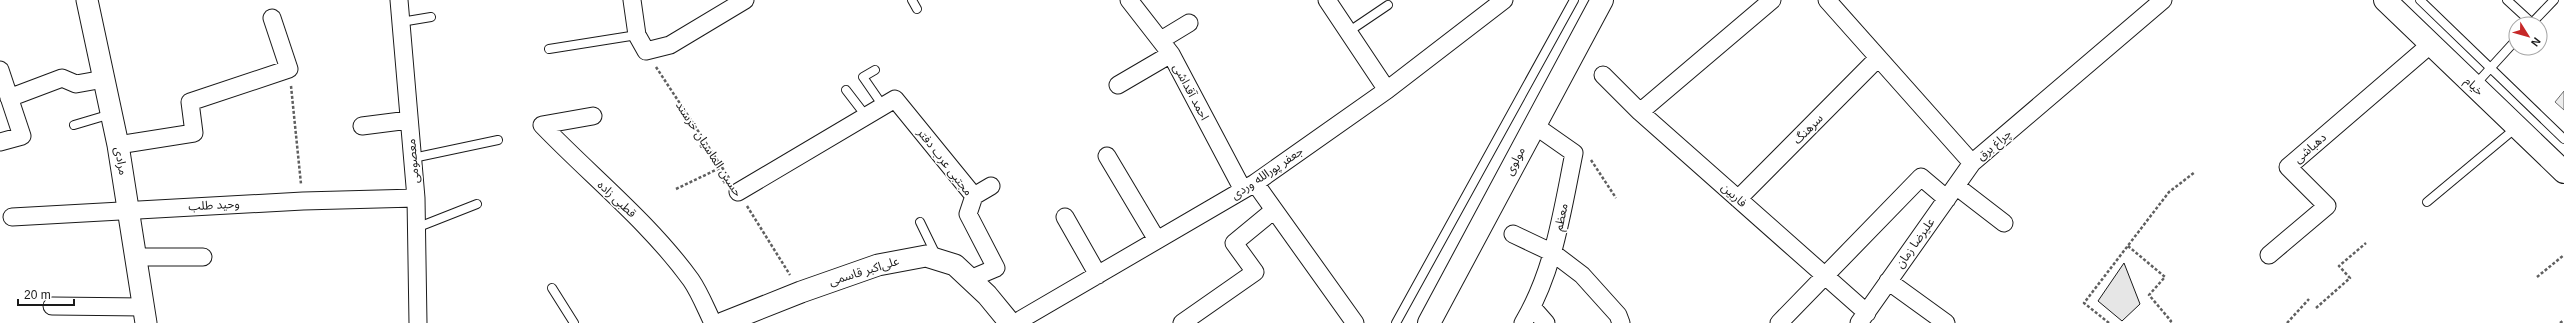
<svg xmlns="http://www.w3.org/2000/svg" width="2564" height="323" font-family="Arial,'Noto Sans Arabic',sans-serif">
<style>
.parking{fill:#ededed;stroke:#6a6a6a}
.building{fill:#e6e6e6;stroke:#1a1a1a}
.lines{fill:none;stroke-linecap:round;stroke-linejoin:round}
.service-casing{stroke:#1a1a1a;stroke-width:10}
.minor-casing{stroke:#1a1a1a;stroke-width:19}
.tertiary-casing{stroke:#1a1a1a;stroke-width:23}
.primary-casing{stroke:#1a1a1a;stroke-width:24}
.path{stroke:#5f5f5f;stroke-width:2.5;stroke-dasharray:3 2;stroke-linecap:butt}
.service{stroke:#fff;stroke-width:8}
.minor{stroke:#fff;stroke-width:17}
.tertiary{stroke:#fff;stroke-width:21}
.primary{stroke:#fff;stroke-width:22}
.labels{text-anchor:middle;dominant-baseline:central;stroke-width:3;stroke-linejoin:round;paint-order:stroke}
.street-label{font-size:12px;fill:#1a1a1a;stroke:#fff}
</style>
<rect width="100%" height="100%" fill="#fff"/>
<path class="parking" d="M 2564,91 L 2564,110 L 2555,102 Z"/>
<path class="building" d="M 2124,263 L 2140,304 L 2122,321 L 2098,301 Z"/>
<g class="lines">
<g class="service-casing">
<path id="service" d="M 912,0 L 917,9
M 2420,0 L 2564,139
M 2507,0 L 2532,23
M 401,22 L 431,17
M 2531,24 L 2554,0
M 1348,32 L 1388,5
M 549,49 L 637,35
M 875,70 L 863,77 L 883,106
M 2475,85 L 2516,40
M 846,90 L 866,116
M 74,125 L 111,114
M 413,158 L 498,140
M 2427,202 L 2517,127
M 920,222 L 936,255
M 416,228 L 477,204
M 552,288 L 574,323
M 1396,323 L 1574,0"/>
</g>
<g class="minor-casing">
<path id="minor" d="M 399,0 L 416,198 L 418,323
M 632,0 L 637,35 L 646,51 L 670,45 L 745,0
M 1129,0 L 1171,54 L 1243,190
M 1327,0 L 1387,90
M 1827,0 L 1972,163 L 2163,0
M 1161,40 L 1189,23
M 0,70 L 22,136 L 0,142
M 1603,75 L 1640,112 L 1867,313
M 1118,85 L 1171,54
M 9,98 L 62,78 L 76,84 L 104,79
M 1640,112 L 1772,0
M 593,116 L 542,125 C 591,176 649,222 691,280 C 700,293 706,309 713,323
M 362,126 L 409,120
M 118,145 L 194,133 L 190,102 L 289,69 L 272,18
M 1107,156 L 1157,240
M 1255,183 L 1355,323
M 1956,186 L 2004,223
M 738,192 L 895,99 L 974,196 L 968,214 L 996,268 L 970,279
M 974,196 L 991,186
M 1738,199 L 1878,58
M 12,217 L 303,201 L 416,198
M 1065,217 L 1098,275
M 1513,234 L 1553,253 L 1582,275 L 1618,315 L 1621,323
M 2269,255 L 2327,206 L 2288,167 L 2431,44
M 137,257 L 203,257
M 1888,281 L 1946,323
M 52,306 L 144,307
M 1532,307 L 1546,323
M 1015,323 L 1255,183 L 1387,90 L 1504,0
M 1182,323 L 1255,272 L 1234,243 L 1274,210
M 1523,323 C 1554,271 1562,212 1574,153 L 1534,125
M 1779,323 L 1921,177 L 1947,199
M 1859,323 L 1972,163"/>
</g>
<g class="tertiary-casing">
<path id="tertiary" d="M 87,0 L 118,145 L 146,323
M 723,323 L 801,292 L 878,265 L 926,256 L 955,265 L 987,295 L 1010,323"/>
</g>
<g class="primary-casing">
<path id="primary" d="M 2385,0 L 2564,172
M 1429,323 L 1602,0"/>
</g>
<path class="path" d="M 656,67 L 729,178
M 291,86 L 301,184
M 1591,160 L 1616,198
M 676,189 L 722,167
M 747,206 L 790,275
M 2128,246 L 2165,277 L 2149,295 L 2171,321 L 2169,323
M 2537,277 L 2564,255
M 2316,308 L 2350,278 L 2339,266 L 2366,243
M 2109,323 L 2084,303 L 2169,192 L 2195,172
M 2287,323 L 2309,299
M 2560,323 L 2564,320"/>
<use href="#service" class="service"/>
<use href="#minor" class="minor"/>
<use href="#tertiary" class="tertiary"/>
<use href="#primary" class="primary"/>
</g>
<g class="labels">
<g class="street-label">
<text transform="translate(2474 86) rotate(44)">خیام</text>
<text transform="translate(1191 92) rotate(62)">احمد آقداشی</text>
<text transform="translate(1808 129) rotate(-45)">سرهنگ</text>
<text transform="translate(1994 145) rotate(-41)">چراغ برق</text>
<text transform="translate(2310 148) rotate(-41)">دهباشی</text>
<text transform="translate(709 149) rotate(57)">حسین الماسیان خرسند</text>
<text transform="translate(121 161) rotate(80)">مرادی</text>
<text transform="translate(413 161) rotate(-95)">معصومی</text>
<text transform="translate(1515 161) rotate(-63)">مولوی</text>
<text transform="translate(945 162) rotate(52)">مجتبی عرب دفتر</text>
<text transform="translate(1267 173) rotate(-34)">جعفر پورالله وردی</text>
<text transform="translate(1734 195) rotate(42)">فاربین</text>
<text transform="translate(617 199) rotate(43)">قطبی زاده</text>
<text transform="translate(214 205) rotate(-3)">وحید طلب</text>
<text transform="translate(1561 217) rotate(-78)">معظم</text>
<text transform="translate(1915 243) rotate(-55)">علیرضا زمان</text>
<text transform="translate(864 271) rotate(-17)">علی‌اکبر قاسمی</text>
</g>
</g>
<g transform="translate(2528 36) rotate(127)"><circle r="19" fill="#ffffff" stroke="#a3a3a3"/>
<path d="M0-3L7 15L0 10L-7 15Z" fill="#c62828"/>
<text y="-6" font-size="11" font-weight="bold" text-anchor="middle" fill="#1a1a1a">N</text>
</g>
<path d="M18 299v6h56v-6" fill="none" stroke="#1a1a1a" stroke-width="2"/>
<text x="24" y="299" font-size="12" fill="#1a1a1a" stroke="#ffffff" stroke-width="3" paint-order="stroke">20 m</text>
</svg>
